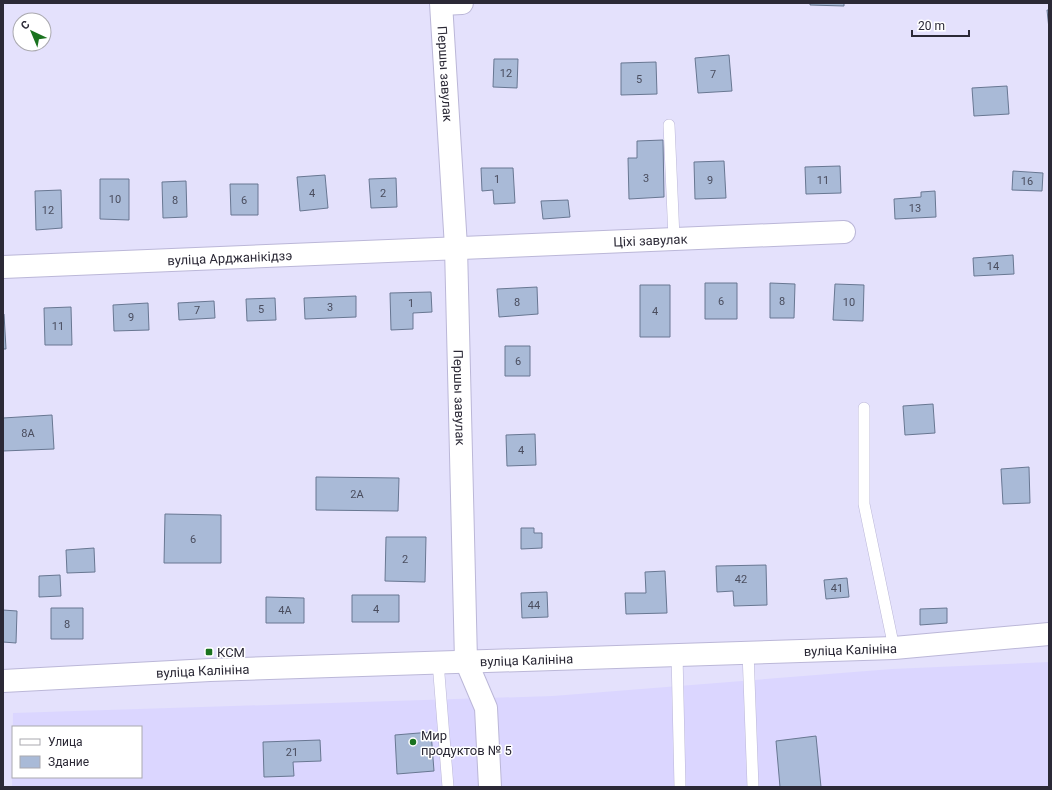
<svg xmlns="http://www.w3.org/2000/svg" width="1052" height="790" font-family="Roboto,sans-serif">
<style>
.built{fill:#dbd6ff;fill-rule:evenodd}
.building{fill:#a9bad7;stroke:#687792}
.lines{fill:none;stroke-linecap:round;stroke-linejoin:round}
.lane-casing{stroke:#bbb7d8;stroke-width:12}
.street-casing{stroke:#bbb7d8;stroke-width:24}
.secondary-casing{stroke:#bbb7d8;stroke-width:24}
.lane{stroke:#fff;stroke-width:11}
.street{stroke:#fff;stroke-width:22}
.secondary{stroke:#fff;stroke-width:22}
.poi-dot{fill:#1a731f;stroke:#fff;stroke-width:1.5}
.labels{text-anchor:middle;dominant-baseline:central;stroke-width:3;stroke-linejoin:round;paint-order:stroke}
.number-label{font-size:11px;fill:#4a4d5e}
.street-label{font-size:13px;fill:#2b2936;stroke:#fff}
.poi-label{font-size:13px;fill:#2b2936;stroke:#fff;text-anchor:start}
</style>
<rect width="100%" height="100%" fill="#e4e1fc"/>
<path class="built" d="M 1049,662 L 1049,787 L 12,787 L 13,713 L 553,696 L 892,669 ZM 13,727 L 141,727 L 141,777 L 13,777 Z"/>
<path class="building" d="M 810,3 L 844,3 L 844,6 L 810,5 Z
M 1047,10 L 1049,10 L 1049,29 Z
M 729,55 L 732,91 L 698,93 L 695,58 Z
M 494,59 L 518,59 L 517,88 L 493,87 Z
M 656,62 L 657,94 L 621,95 L 621,63 Z
M 1007,86 L 1009,114 L 974,116 L 972,88 Z
M 663,140 L 664,197 L 629,199 L 628,158 L 637,158 L 637,141 Z
M 724,161 L 726,198 L 695,199 L 694,162 Z
M 840,166 L 841,193 L 806,194 L 805,167 Z
M 481,168 L 513,168 L 515,203 L 494,204 L 493,190 L 482,191 Z
M 1013,171 L 1043,173 L 1042,191 L 1012,190 Z
M 325,175 L 328,208 L 300,211 L 297,177 Z
M 396,178 L 397,207 L 371,208 L 369,179 Z
M 100,179 L 129,179 L 129,220 L 100,219 Z
M 186,181 L 187,217 L 163,218 L 162,182 Z
M 230,184 L 258,184 L 258,215 L 231,215 Z
M 61,190 L 62,228 L 36,230 L 35,191 Z
M 935,191 L 936,217 L 895,219 L 894,199 L 921,197 L 921,192 Z
M 568,200 L 570,217 L 543,219 L 541,201 Z
M 1013,255 L 1014,274 L 974,276 L 973,258 Z
M 705,283 L 737,283 L 737,319 L 705,319 Z
M 770,283 L 795,284 L 794,318 L 770,318 Z
M 835,284 L 864,285 L 863,321 L 833,320 Z
M 640,285 L 670,285 L 670,337 L 640,337 Z
M 537,287 L 538,314 L 499,317 L 497,289 Z
M 431,292 L 432,312 L 413,313 L 413,329 L 391,330 L 390,293 Z
M 356,296 L 356,317 L 305,319 L 304,298 Z
M 275,298 L 276,320 L 247,321 L 246,299 Z
M 214,301 L 215,318 L 179,320 L 178,303 Z
M 148,303 L 149,330 L 114,331 L 113,305 Z
M 71,307 L 72,345 L 45,345 L 44,308 Z
M 4,314 L 6,349 L 3,349 L 3,314 Z
M 505,346 L 530,346 L 530,376 L 505,376 Z
M 933,404 L 935,433 L 905,435 L 903,406 Z
M 52,415 L 54,449 L 3,451 L 3,418 Z
M 535,434 L 536,465 L 507,466 L 506,435 Z
M 1029,467 L 1030,503 L 1003,504 L 1001,469 Z
M 316,477 L 399,478 L 398,511 L 316,510 Z
M 165,514 L 221,515 L 221,563 L 164,563 Z
M 521,528 L 534,528 L 534,533 L 542,533 L 542,548 L 521,549 Z
M 386,537 L 426,537 L 425,582 L 385,581 Z
M 94,548 L 95,572 L 67,573 L 66,550 Z
M 766,565 L 767,605 L 734,606 L 733,591 L 717,592 L 716,566 Z
M 665,571 L 667,613 L 626,614 L 625,593 L 646,593 L 645,572 Z
M 60,575 L 61,596 L 39,597 L 39,576 Z
M 847,578 L 849,597 L 826,599 L 824,580 Z
M 547,592 L 548,617 L 522,618 L 521,593 Z
M 352,595 L 399,595 L 399,622 L 352,622 Z
M 266,597 L 304,598 L 304,623 L 266,623 Z
M 51,608 L 83,608 L 83,639 L 51,639 Z
M 947,608 L 947,623 L 920,625 L 920,609 Z
M 3,610 L 17,611 L 16,643 L 3,642 Z
M 431,732 L 434,771 L 397,774 L 395,735 Z
M 816,736 L 821,787 L 780,787 L 776,741 Z
M 320,740 L 321,761 L 293,762 L 294,776 L 264,777 L 263,742 Z"/>
<g class="lines">
<g class="lane-casing">
<path id="lane" d="M 669,125 L 674,238
M 864,408 L 864,504 L 894,648
M 748,652 L 753,787
M 677,654 L 680,787
M 438,662 L 448,787"/>
</g>
<g class="street-casing">
<g id="street">
<path id="s1" d="M 441,3 L 456,247 L 466,661 L 486,708 L 490,787"/>
<path d="M 442,4 L 462,3"/>
<path id="s2" d="M 3,267 L 844,232"/>
</g>
</g>
<g class="secondary-casing">
<g id="secondary">
<path id="s3" d="M 3,681 L 210,670 L 894,648 L 1049,634"/>
</g>
</g>
<use href="#lane" class="lane"/>
<use href="#street" class="street"/>
<use href="#secondary" class="secondary"/>
</g>
<g class="poi-dot">
<rect x="205" y="648" width="8" height="8" rx="2"/>
<circle cx="413" cy="742" r="4"/>
</g>
<g class="labels">
<g class="number-label">
<text x="506" y="73">12</text>
<text x="713" y="74">7</text>
<text x="639" y="79">5</text>
<text x="646" y="178">3</text>
<text x="497" y="179">1</text>
<text x="710" y="180">9</text>
<text x="823" y="180">11</text>
<text x="1027" y="181">16</text>
<text x="312" y="193">4</text>
<text x="383" y="193">2</text>
<text x="115" y="199">10</text>
<text x="175" y="200">8</text>
<text x="244" y="200">6</text>
<text x="915" y="208">13</text>
<text x="48" y="210">12</text>
<text x="993" y="266">14</text>
<text x="721" y="301">6</text>
<text x="782" y="301">8</text>
<text x="517" y="302">8</text>
<text x="849" y="302">10</text>
<text x="411" y="303">1</text>
<text x="330" y="307">3</text>
<text x="261" y="309">5</text>
<text x="197" y="310">7</text>
<text x="655" y="311">4</text>
<text x="131" y="317">9</text>
<text x="58" y="326">11</text>
<text x="518" y="361">6</text>
<text x="28" y="433">8А</text>
<text x="521" y="450">4</text>
<text x="357" y="494">2А</text>
<text x="193" y="539">6</text>
<text x="405" y="559">2</text>
<text x="741" y="579">42</text>
<text x="837" y="588">41</text>
<text x="534" y="605">44</text>
<text x="376" y="609">4</text>
<text x="285" y="610">4А</text>
<text x="67" y="624">8</text>
<text x="292" y="752">21</text>
</g>
<g class="street-label">
<text stroke="none"><textPath href="#s1" startOffset="71">Першы завулак</textPath></text>
<text stroke="none"><textPath href="#s2" startOffset="648">Ціхі завулак</textPath></text>
<text stroke="none"><textPath href="#s2" startOffset="227">вуліца Арджанікідзэ</textPath></text>
<text stroke="none"><textPath href="#s1" startOffset="395">Першы завулак</textPath></text>
<text stroke="none"><textPath href="#s3" startOffset="848">вуліца Калініна</textPath></text>
<text stroke="none"><textPath href="#s3" startOffset="524">вуліца Калініна</textPath></text>
<text stroke="none"><textPath href="#s3" startOffset="200">вуліца Калініна</textPath></text>
</g>
<g class="poi-label">
<text x="217" y="652">КСМ</text>
<text x="421" y="735">Мир<tspan x="421" dy="15">продуктов № 5</tspan></text>
</g>
</g>
<rect width="1052" height="790" fill="none" stroke="#2b2936" stroke-width="8"/>
<rect x="12" y="726" width="130" height="52" fill="#ffffff" stroke="#aaa9af"/>
<rect x="20" y="739" width="20" height="6" fill="#ffffff" stroke="#aaa9af"/>
<text x="48" y="746" font-size="12" fill="#2b2936">Улица</text>
<rect x="20" y="756" width="20" height="12" fill="#a9bad7" stroke="#aaa9af"/>
<text x="48" y="766" font-size="12" fill="#2b2936">Здание</text>
<g transform="translate(32 32) rotate(316)"><circle r="19" fill="#ffffff" stroke="#aaa9af"/>
<path d="M0-3L7 15L0 10L-7 15Z" fill="#1a731f"/>
<text y="-6" font-size="11" font-weight="bold" text-anchor="middle" fill="#2b2936">С</text>
</g>
<path d="M912 30v6h57v-6" fill="none" stroke="#2b2936" stroke-width="2"/>
<text x="918" y="30" font-size="12" fill="#2b2936" stroke="#ffffff" stroke-width="3" paint-order="stroke">20 m</text>
</svg>
